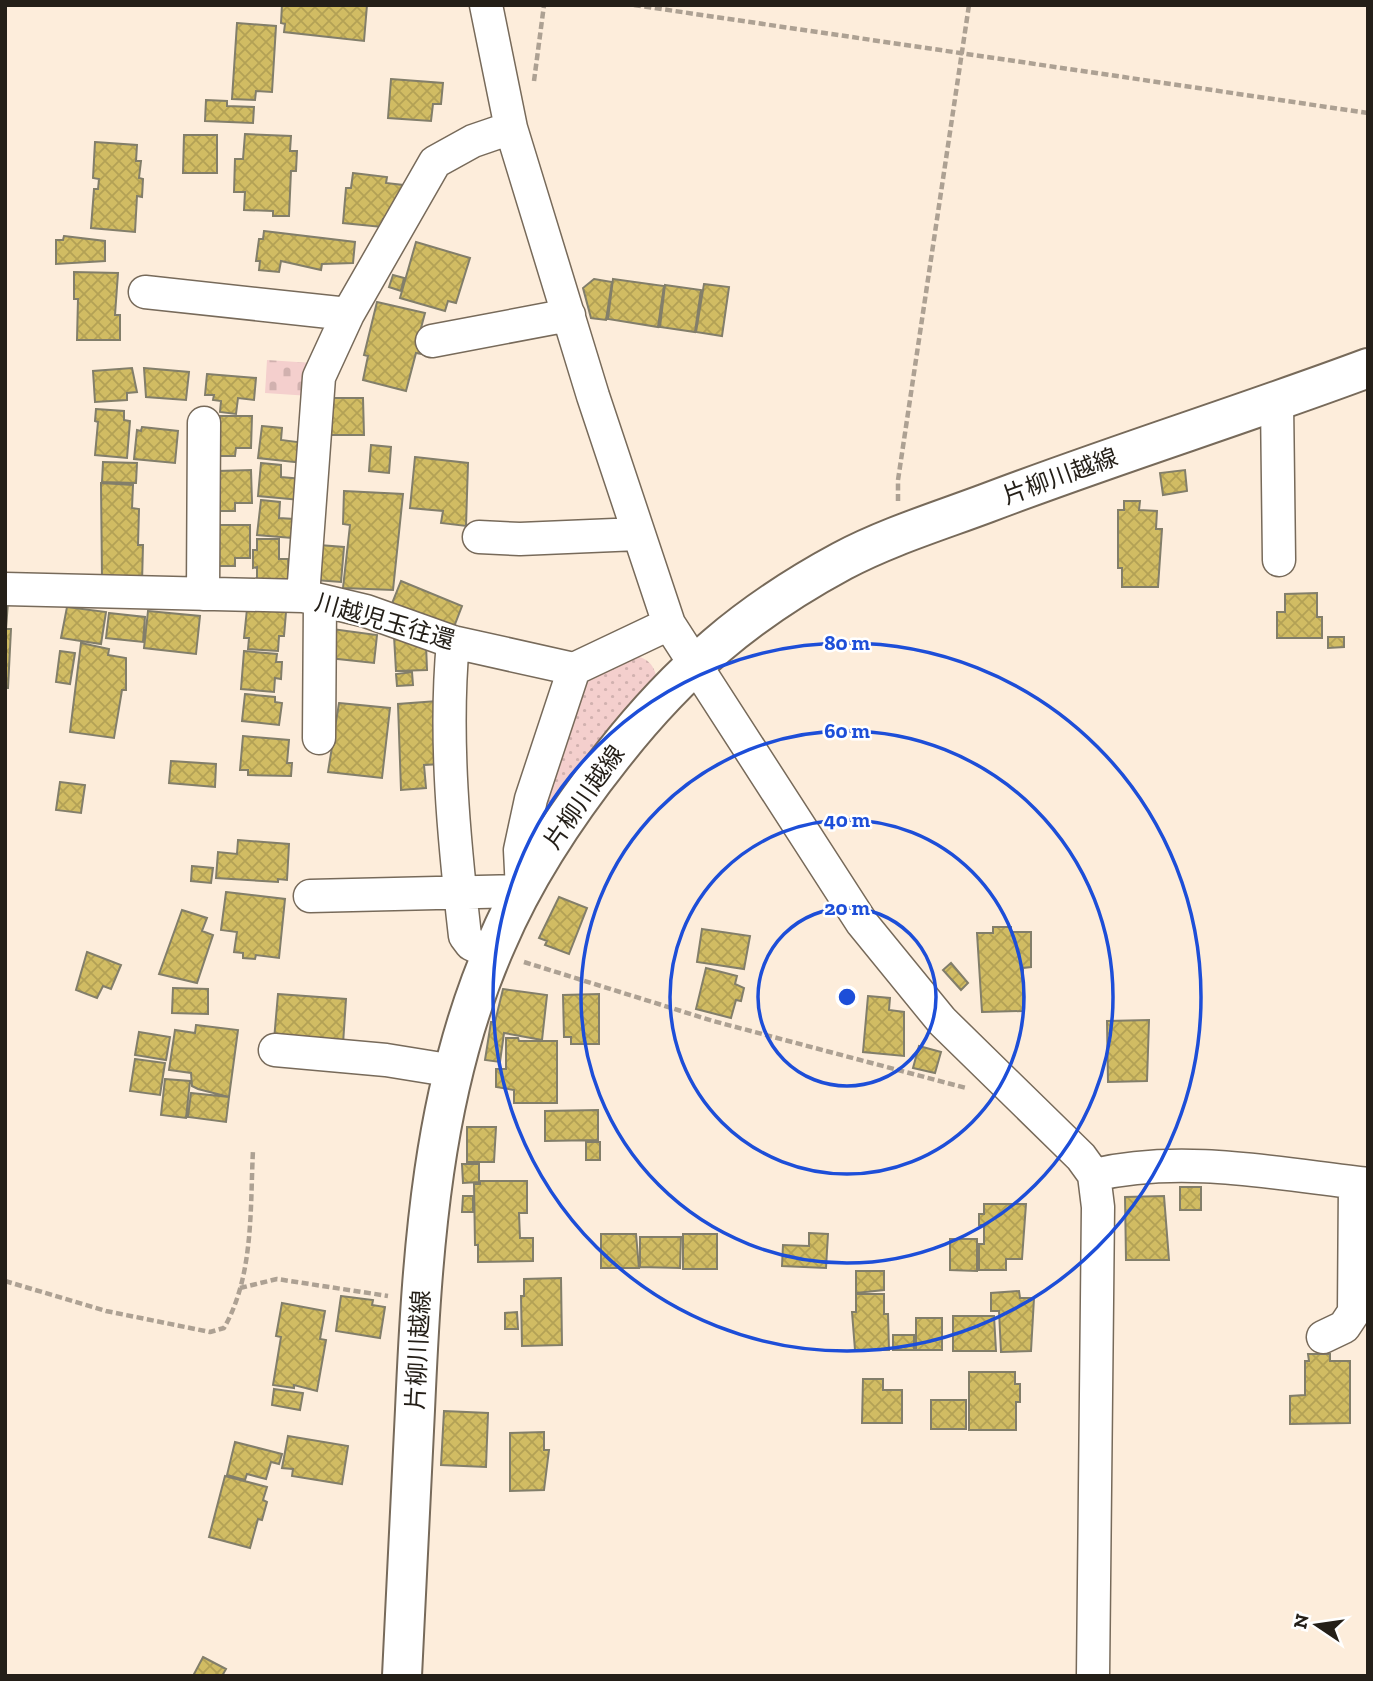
<svg xmlns="http://www.w3.org/2000/svg" width="1373" height="1681" font-family="'Zilla Slab','Noto Sans JP',serif">
<style>
.grass{fill:url(#grass-dots)}
.cemetery{fill:url(#cemetery-stones)}
.building{fill:url(#building-cross-hatch);stroke:#827e6a;stroke-width:2}
.lines{fill:none;stroke-linecap:round;stroke-linejoin:round}
.minor-casing{stroke:#776a5a;stroke-width:35}
.major-casing{stroke:#776a5a;stroke-width:42}
.path{stroke:#ada193;stroke-width:4.5;stroke-dasharray:7 3.5;stroke-linecap:butt}
.minor{stroke:#fff;stroke-width:32}
.major{stroke:#fff;stroke-width:38}
.ring{fill:none;stroke:#1d4ed8;stroke-width:3.5}
.labels{text-anchor:middle;dominant-baseline:central;stroke-width:5;stroke-linejoin:round;paint-order:stroke}
.street-label{font-size:24px;fill:#241f18;stroke:#fff}
.centre{fill:#1d4ed8;stroke:#fff;stroke-width:3.5}
.ring-label{font-size:21px;text-anchor:middle;font-weight:bold;fill:#1d4ed8;stroke:#fff;stroke-width:5;stroke-linejoin:round;paint-order:stroke}
</style>
<defs>
<pattern id="grass-dots" width="8" height="8" patternUnits="userSpaceOnUse" patternTransform="scale(1.75)"><rect width="8" height="8" fill="#f4cfcd"/><path d="M2 2h.1M6 6h.1" fill="none" stroke="#d1b1af" stroke-width="1.8" stroke-linecap="round"/></pattern>
<pattern id="cemetery-stones" width="16" height="16" patternUnits="userSpaceOnUse" patternTransform="scale(1.75)"><rect width="16" height="16" fill="#f4cfcd"/><path d="M2 7V4a2 2 0 0 1 4 0v3zM10 15v-3a2 2 0 0 1 4 0v3z" fill="#d1b1af"/></pattern>
<pattern id="building-cross-hatch" width="8" height="8" patternUnits="userSpaceOnUse" patternTransform="scale(1.75)"><rect width="8" height="8" fill="#d1bc63"/><path d="M0 0l8 8M0 8l8-8" fill="none" stroke="#b3a155"/></pattern>
</defs>
<rect width="100%" height="100%" fill="#fdeddb"/>
<path class="grass" d="M 630,655 C 644,657 652,661 656,675 L 545,819 L 538,815 L 584,673 Z"/>
<path class="cemetery" d="M 267,360 L 312,363 L 310,396 L 265,393 Z"/>
<path class="building" d="M 282,5 L 367,5 L 364,41 L 284,32 L 285,24 L 281,23 Z
M 237,23 L 276,26 L 272,92 L 256,91 L 255,100 L 232,99 Z
M 391,79 L 443,83 L 441,104 L 433,104 L 431,121 L 388,118 Z
M 206,100 L 227,101 L 227,106 L 254,107 L 253,123 L 205,121 Z
M 245,134 L 291,136 L 290,151 L 297,151 L 296,171 L 291,171 L 289,216 L 273,216 L 273,211 L 244,210 L 245,192 L 234,192 L 235,159 L 243,159 Z
M 184,135 L 217,135 L 217,173 L 183,173 Z
M 95,142 L 137,145 L 136,161 L 141,161 L 139,178 L 143,179 L 142,197 L 137,196 L 135,232 L 91,228 L 94,189 L 98,189 L 99,179 L 93,178 Z
M 353,173 L 387,177 L 386,183 L 403,185 L 402,200 L 389,219 L 383,219 L 382,227 L 343,223 L 346,188 L 351,188 Z
M 264,231 L 355,242 L 353,263 L 322,264 L 321,270 L 281,261 L 279,272 L 259,270 L 260,261 L 256,261 L 259,239 L 263,239 Z
M 64,236 L 105,241 L 105,261 L 56,264 L 56,240 L 63,240 Z
M 416,242 L 470,258 L 456,303 L 448,301 L 445,311 L 400,298 Z
M 74,272 L 118,273 L 115,315 L 120,315 L 120,340 L 77,340 L 78,299 L 74,299 Z
M 393,275 L 404,278 L 401,291 L 389,287 Z
M 594,279 L 612,282 L 606,320 L 591,318 L 583,288 Z
M 613,279 L 664,286 L 658,327 L 608,319 Z
M 704,284 L 729,287 L 722,336 L 696,332 Z
M 665,285 L 701,290 L 695,332 L 660,327 Z
M 377,302 L 425,313 L 421,328 L 428,330 L 422,354 L 416,353 L 406,391 L 363,380 L 368,356 L 364,355 Z
M 132,368 L 137,392 L 127,393 L 127,400 L 95,402 L 93,371 Z
M 144,368 L 189,372 L 186,400 L 146,397 Z
M 207,374 L 256,378 L 254,400 L 238,398 L 236,414 L 220,412 L 221,401 L 213,400 L 214,395 L 205,395 Z
M 333,398 L 363,398 L 364,435 L 331,435 Z
M 96,409 L 124,411 L 124,420 L 130,421 L 127,458 L 95,455 L 98,422 L 95,421 Z
M 220,416 L 252,416 L 251,448 L 236,448 L 235,456 L 219,456 Z
M 262,426 L 282,428 L 281,440 L 305,443 L 303,463 L 258,458 Z
M 142,427 L 178,431 L 175,463 L 134,459 L 137,430 L 141,431 Z
M 371,445 L 391,447 L 389,473 L 369,471 Z
M 415,457 L 468,463 L 466,526 L 441,523 L 443,511 L 410,508 Z
M 103,462 L 137,463 L 136,483 L 102,482 Z
M 261,463 L 281,465 L 281,477 L 302,479 L 300,500 L 258,496 Z
M 251,470 L 252,503 L 235,503 L 235,511 L 219,511 L 218,471 Z
M 1185,470 L 1187,491 L 1163,495 L 1160,473 Z
M 101,483 L 133,485 L 132,508 L 139,509 L 138,545 L 143,545 L 142,583 L 102,578 Z
M 344,491 L 403,494 L 393,590 L 343,588 L 350,525 L 343,524 Z
M 261,500 L 280,502 L 279,518 L 294,519 L 292,538 L 257,535 Z
M 1124,501 L 1140,501 L 1139,510 L 1157,511 L 1156,529 L 1162,529 L 1158,587 L 1122,587 L 1122,568 L 1118,568 L 1118,510 L 1124,510 Z
M 217,525 L 250,525 L 250,558 L 235,558 L 235,566 L 218,566 Z
M 257,539 L 279,539 L 279,559 L 288,559 L 289,579 L 257,580 L 257,567 L 253,568 L 253,550 L 257,550 Z
M 319,545 L 344,547 L 341,582 L 316,580 Z
M 401,581 L 462,606 L 452,632 L 391,606 Z
M 1317,593 L 1317,617 L 1322,617 L 1322,638 L 1277,638 L 1277,612 L 1285,612 L 1285,594 Z
M 5,602 L 8,602 L 6,629 L 11,629 L 8,688 L 5,688 Z
M 67,607 L 106,612 L 101,644 L 61,638 Z
M 247,609 L 286,612 L 284,636 L 279,636 L 278,651 L 248,649 L 249,638 L 244,638 Z
M 148,611 L 200,616 L 196,654 L 144,648 Z
M 109,613 L 145,617 L 143,642 L 106,638 Z
M 332,629 L 377,635 L 374,663 L 329,658 Z
M 394,636 L 426,644 L 427,670 L 396,671 Z
M 1328,637 L 1344,637 L 1344,647 L 1328,648 Z
M 81,643 L 109,649 L 108,655 L 126,658 L 126,690 L 122,690 L 114,738 L 70,732 Z
M 60,651 L 75,653 L 70,684 L 56,682 Z
M 244,651 L 277,654 L 276,662 L 282,662 L 281,679 L 275,678 L 274,692 L 241,689 Z
M 412,672 L 413,685 L 397,686 L 396,674 Z
M 245,694 L 275,697 L 275,702 L 282,703 L 279,725 L 242,721 Z
M 437,701 L 441,764 L 424,765 L 426,788 L 401,790 L 398,704 Z
M 339,703 L 390,708 L 382,778 L 328,772 Z
M 243,736 L 289,740 L 287,763 L 292,763 L 291,776 L 248,775 L 248,770 L 240,770 Z
M 171,761 L 216,764 L 215,787 L 169,783 Z
M 60,782 L 85,785 L 81,813 L 56,810 Z
M 238,840 L 289,844 L 287,880 L 278,879 L 278,882 L 216,878 L 218,852 L 237,854 Z
M 192,866 L 213,868 L 211,883 L 191,881 Z
M 226,892 L 285,899 L 279,958 L 256,955 L 255,959 L 243,958 L 243,953 L 234,952 L 237,932 L 221,930 Z
M 559,897 L 587,908 L 569,954 L 545,945 L 547,941 L 539,938 Z
M 182,910 L 207,918 L 202,931 L 213,935 L 197,983 L 159,974 Z
M 993,927 L 1011,927 L 1011,932 L 1031,932 L 1031,967 L 1023,968 L 1023,1011 L 982,1012 L 977,933 L 993,933 Z
M 702,929 L 750,936 L 744,969 L 697,962 Z
M 87,952 L 121,965 L 111,989 L 103,986 L 97,998 L 76,990 Z
M 951,963 L 968,983 L 961,990 L 943,970 Z
M 706,968 L 737,976 L 735,984 L 744,988 L 741,1001 L 736,1000 L 731,1018 L 696,1009 Z
M 173,988 L 208,989 L 208,1014 L 172,1013 Z
M 503,989 L 547,995 L 542,1040 L 504,1033 L 500,1062 L 485,1060 L 491,1022 L 495,1022 Z
M 278,994 L 346,999 L 343,1044 L 274,1040 Z
M 599,994 L 599,1044 L 571,1044 L 571,1037 L 564,1037 L 563,995 Z
M 868,996 L 890,998 L 889,1010 L 904,1012 L 904,1056 L 863,1052 Z
M 1149,1020 L 1147,1081 L 1108,1082 L 1107,1021 Z
M 196,1025 L 238,1030 L 229,1097 L 198,1089 L 192,1086 L 191,1073 L 169,1070 L 175,1030 L 195,1033 Z
M 139,1032 L 170,1037 L 166,1060 L 135,1055 Z
M 506,1038 L 518,1038 L 519,1041 L 557,1041 L 557,1103 L 514,1103 L 514,1090 L 496,1087 L 496,1069 L 506,1069 Z
M 919,1046 L 941,1052 L 935,1073 L 913,1068 Z
M 135,1059 L 165,1063 L 160,1095 L 130,1091 Z
M 165,1079 L 190,1081 L 186,1118 L 161,1115 Z
M 191,1093 L 229,1097 L 226,1122 L 188,1117 Z
M 598,1110 L 598,1140 L 545,1141 L 545,1111 Z
M 467,1127 L 496,1127 L 494,1162 L 467,1162 Z
M 586,1142 L 600,1142 L 600,1160 L 586,1160 Z
M 462,1164 L 479,1164 L 479,1182 L 463,1183 Z
M 480,1181 L 527,1181 L 527,1213 L 519,1213 L 520,1238 L 533,1238 L 533,1261 L 478,1262 L 478,1245 L 475,1245 L 474,1184 L 480,1184 Z
M 1180,1187 L 1201,1187 L 1201,1210 L 1180,1210 Z
M 463,1196 L 473,1196 L 473,1212 L 462,1212 Z
M 1164,1196 L 1169,1260 L 1126,1260 L 1125,1197 Z
M 984,1204 L 1026,1204 L 1022,1259 L 1006,1259 L 1006,1270 L 979,1270 L 979,1244 L 984,1244 L 984,1225 L 979,1225 L 979,1214 L 984,1214 Z
M 809,1233 L 828,1234 L 826,1268 L 782,1266 L 783,1245 L 809,1246 Z
M 601,1234 L 636,1234 L 639,1268 L 601,1268 Z
M 683,1234 L 717,1234 L 717,1269 L 683,1269 Z
M 640,1237 L 681,1237 L 680,1268 L 640,1267 Z
M 950,1239 L 977,1239 L 977,1271 L 950,1270 Z
M 856,1271 L 884,1271 L 884,1290 L 856,1293 Z
M 561,1278 L 562,1345 L 522,1346 L 521,1296 L 524,1296 L 524,1279 Z
M 1019,1291 L 1020,1298 L 1034,1298 L 1031,1351 L 1001,1352 L 999,1311 L 991,1311 L 991,1293 Z
M 856,1294 L 884,1294 L 884,1314 L 888,1314 L 889,1350 L 855,1350 L 852,1312 L 856,1312 Z
M 341,1296 L 373,1300 L 372,1305 L 385,1307 L 380,1338 L 336,1331 Z
M 282,1303 L 325,1311 L 320,1339 L 326,1340 L 317,1391 L 294,1385 L 294,1388 L 273,1385 L 281,1337 L 276,1336 Z
M 517,1312 L 518,1329 L 505,1329 L 505,1313 Z
M 953,1316 L 994,1316 L 996,1351 L 953,1351 Z
M 916,1318 L 942,1318 L 942,1350 L 916,1350 Z
M 893,1335 L 914,1335 L 914,1350 L 893,1350 Z
M 1308,1354 L 1330,1354 L 1330,1361 L 1350,1361 L 1350,1423 L 1290,1424 L 1290,1396 L 1305,1395 L 1305,1361 L 1309,1361 Z
M 969,1372 L 1015,1372 L 1015,1384 L 1020,1384 L 1020,1402 L 1016,1402 L 1016,1430 L 969,1430 Z
M 863,1379 L 883,1379 L 883,1390 L 902,1390 L 902,1423 L 862,1423 Z
M 274,1389 L 303,1393 L 300,1410 L 272,1405 Z
M 931,1400 L 966,1400 L 966,1429 L 931,1429 Z
M 444,1411 L 488,1413 L 486,1467 L 441,1465 Z
M 544,1432 L 544,1450 L 549,1450 L 544,1490 L 510,1491 L 510,1433 Z
M 288,1436 L 348,1446 L 342,1484 L 292,1476 L 293,1469 L 282,1468 Z
M 235,1442 L 282,1454 L 279,1464 L 271,1462 L 266,1479 L 247,1474 L 245,1480 L 227,1475 Z
M 225,1476 L 267,1487 L 263,1500 L 267,1502 L 262,1520 L 258,1519 L 250,1548 L 209,1537 Z
M 203,1657 L 226,1669 L 222,1676 L 193,1676 Z"/>
<g class="lines">
<g class="minor-casing">
<path id="minor" d="M 486,5 L 511,128 L 593,396 L 669,624 L 862,923 L 942,1021 L 1081,1157 L 1094,1175 L 1098,1207 L 1093,1676
M 145,292 L 348,314
M 432,341 L 569,315
M 1277,402 L 1279,560
M 479,537 L 520,539 L 638,534
M 5,589 L 303,596 L 366,611 L 453,642 L 574,669 L 669,624
M 203,594 L 204,423
M 303,596 L 319,377 L 348,314 L 435,162 L 473,141 L 511,128
M 453,642 C 444,738 454,840 465,936 L 471,944 L 492,954
M 319,738 L 320,602
M 310,896 L 522,891 L 520,850 L 531,799 L 574,669
M 275,1050 L 386,1060 L 454,1071
M 1094,1175 C 1183,1154 1278,1174 1368,1184
M 1323,1337 L 1344,1327 L 1354,1312 L 1355,1183"/>
</g>
<g class="major-casing">
<path id="major" d="M 402,1676 C 406,1587 410,1498 415,1410 C 422,1253 432,1087 497,942 C 526,874 567,813 613,755 C 679,671 747,612 842,561 C 887,537 939,521 987,503 C 1113,455 1242,415 1368,368"/>
</g>
<path class="path" d="M 634,5 L 1368,113
M 534,81 L 544,5
M 898,501 L 898,480 L 969,5
M 524,962 L 713,1021 L 966,1088
M 5,1281 L 106,1311 L 210,1332 L 224,1328 C 254,1275 250,1209 253,1150
M 240,1288 L 277,1279 L 388,1296"/>
<use href="#minor" class="minor"/>
<use href="#major" class="major"/>
</g>
<g class="ring">
<circle cx="847" cy="997" r="89"/>
<circle cx="847" cy="997" r="177"/>
<circle cx="847" cy="997" r="266"/>
<circle cx="847" cy="997" r="354"/>
</g>
<g class="labels">
<g class="street-label">
<text transform="translate(1060 476) rotate(-20)">片柳川越線</text>
<text transform="translate(385 621) rotate(16)">川越児玉往還</text>
<text transform="translate(584 797) rotate(-55)">片柳川越線</text>
<text transform="translate(418 1350) rotate(-87)">片柳川越線</text>
</g>
</g>
<circle cx="847" cy="997" r="10" class="centre"/>
<g class="ring-label">
<text x="847" y="650">80 m</text>
<text x="847" y="738">60 m</text>
<text x="847" y="827">40 m</text>
<text x="847" y="915">20 m</text>
</g>
<rect width="1373" height="1681" fill="none" stroke="#241f18" stroke-width="14"/>
<g transform="translate(1317 1625) rotate(283)" stroke="#ffffff" stroke-width="5" paint-order="stroke">
<path d="M0-5L12 26L0 18L-12 26Z" fill="#241f18"/>
<text y="-10" font-size="19" font-weight="bold" text-anchor="middle" fill="#241f18">N</text>
</g>
</svg>
